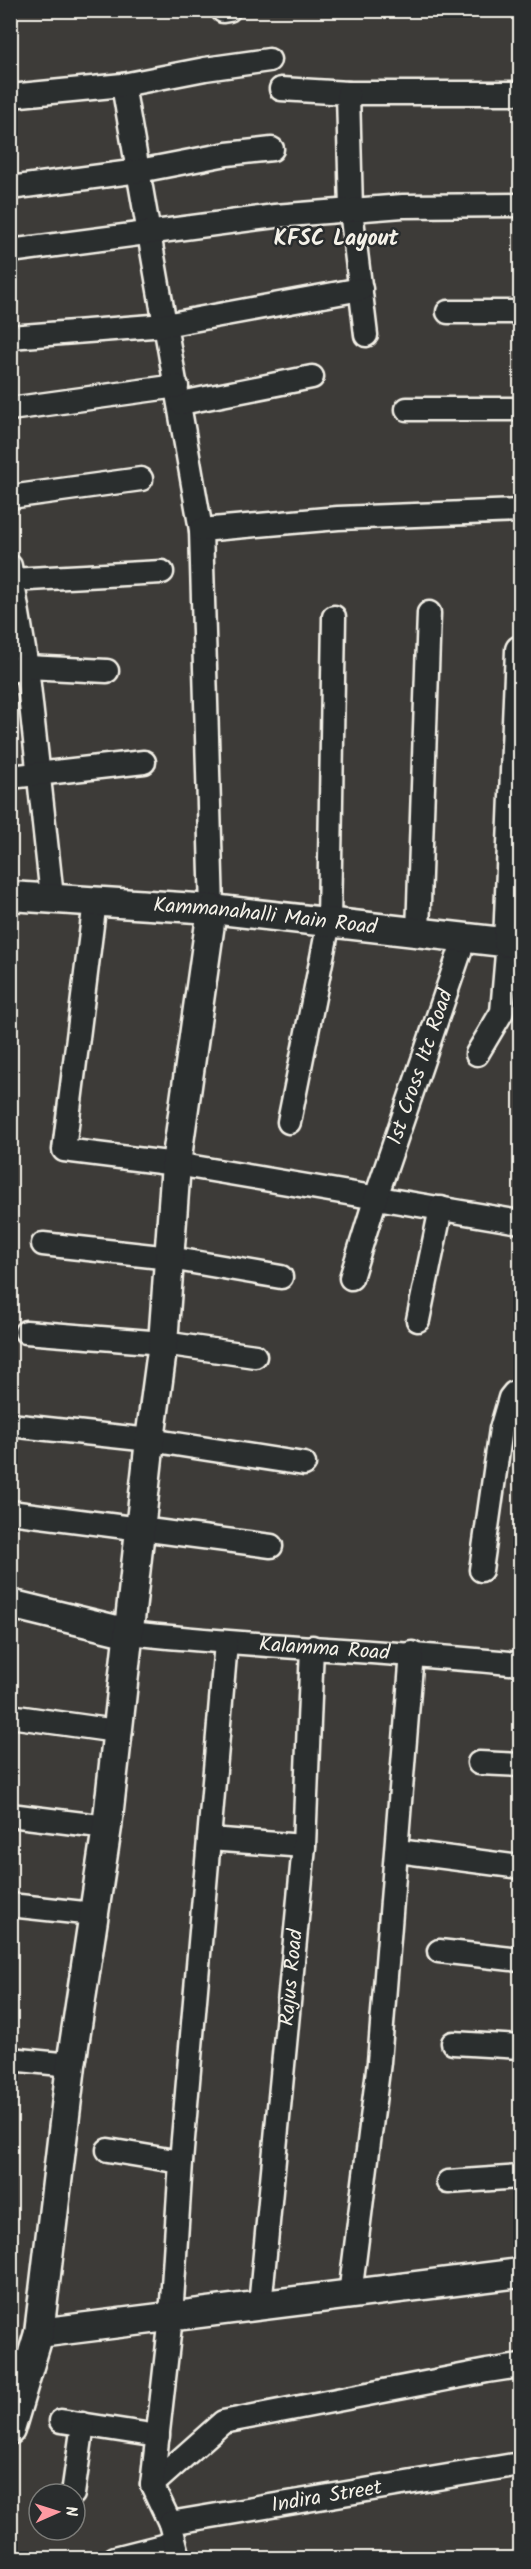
<svg xmlns="http://www.w3.org/2000/svg" width="531" height="2569" font-family="Kalam,sans-serif">
<style>
.lines{fill:none;stroke-linecap:round;stroke-linejoin:round}
.minor-casing{stroke:#f4f1e8;stroke-width:27}
.tertiary-casing{stroke:#f4f1e8;stroke-width:33}
.minor{stroke:#2a2d2e;stroke-width:22}
.tertiary{stroke:#2a2d2e;stroke-width:28}
.labels{text-anchor:middle;dominant-baseline:central;stroke-width:5;stroke-linejoin:round;paint-order:stroke}
.street-label{font-size:21px;fill:#f4f1e8;stroke:#2a2d2e}
.neighbourhood-label{font-size:22px;font-weight:bold;fill:#f4f1e8;stroke:#2a2d2e}
</style>
<rect width="100%" height="100%" fill="#3d3b38"/>
<filter id="ink" filterUnits="userSpaceOnUse"><feTurbulence type="fractalNoise" baseFrequency=".0167" numOctaves="2"/><feDisplacementMap in="SourceGraphic" scale="12" xChannelSelector="R" yChannelSelector="G"/><feConvolveMatrix kernelMatrix="1 2 1 2 8 2 1 2 1" color-interpolation-filters="sRGB"/></filter>
<g filter="url(#ink)">
<g class="lines">
<g class="minor-casing">
<g id="minor">
<path d="M 223,11 L 229,10"/>
<path d="M 123,85 L 201,530 L 212,909"/>
<path d="M 281,89 L 348,93 L 520,93"/>
<path d="M 348,93 L 351,210 L 366,335"/>
<path d="M 10,96 L 123,85 L 205,69 L 269,60"/>
<path d="M 10,188 L 139,171 L 227,154 L 272,149"/>
<path d="M 10,251 L 275,216 L 403,206 L 520,205"/>
<path d="M 448,312 L 520,312"/>
<path d="M 10,337 L 165,325 L 361,289"/>
<path d="M 181,403 L 312,377"/>
<path d="M 10,409 L 177,386"/>
<path d="M 407,409 L 520,409"/>
<path d="M 10,497 L 141,479"/>
<path d="M 201,530 L 338,518 L 520,511"/>
<path d="M 10,566 L 27,667 L 52,897"/>
<path d="M 10,580 L 162,572"/>
<path d="M 10,671 L 27,667 L 107,671"/>
<path d="M 10,777 L 144,762"/>
<path d="M 95,901 L 64,1150 L 176,1164 L 520,1222"/>
<path d="M 418,932 L 429,613"/>
<path d="M 477,1054 L 502,1012 L 508,942"/>
<path d="M 289,1122 L 329,922 L 334,617"/>
<path d="M 43,1244 L 170,1258 L 281,1277"/>
<path id="s1" d="M 351,1278 L 376,1197 L 465,937"/>
<path d="M 418,1320 L 441,1208"/>
<path d="M 26,1332 L 163,1343 L 255,1356"/>
<path d="M 10,1425 L 150,1440 L 304,1464"/>
<path d="M 10,1512 L 271,1546"/>
<path d="M 481,1570 L 501,1429 L 510,1398 L 514,1393 L 520,1392"/>
<path id="s2" d="M 129,1633 C 259,1647 390,1651 520,1664"/>
<path d="M 10,1716 L 116,1731"/>
<path d="M 479,1763 L 520,1765"/>
<path d="M 10,1815 L 107,1827"/>
<path d="M 209,1839 L 304,1846"/>
<path d="M 398,1851 L 520,1867"/>
<path d="M 10,1905 L 93,1914"/>
<path d="M 439,1951 L 520,1960"/>
<path d="M 453,2043 L 520,2047"/>
<path d="M 10,2059 L 71,2065"/>
<path d="M 108,2150 L 181,2162"/>
<path d="M 448,2182 L 520,2177"/>
<path d="M 350,2295 L 379,2062 L 412,1653"/>
<path id="s3" d="M 260,2306 L 304,1846 L 312,1647"/>
<path d="M 61,2421 L 158,2436"/>
<path d="M 152,2485 L 223,2422 L 487,2371 L 520,2366"/>
<path d="M 73,2494 L 83,2424"/>
<path d="M 170,2523 L 152,2485 L 171,2317 L 181,2162 L 226,1643"/>
<path d="M 115,2558 L 174,2543"/>
<path id="s4" d="M 179,2558 L 170,2523 L 520,2464"/>
</g>
</g>
<g class="tertiary-casing">
<g id="tertiary">
<path id="s5" d="M 10,896 L 212,909 L 520,944"/>
<path d="M 508,942 L 520,650"/>
<path d="M 10,1604 L 129,1633"/>
<path d="M 39,2333 L 520,2273"/>
<path d="M 10,2430 L 39,2333 L 71,2065 L 107,1827 L 150,1440 L 163,1343 L 176,1164 L 212,909"/>
</g>
</g>
<use href="#minor" class="minor"/>
<use href="#tertiary" class="tertiary"/>
</g>
</g>
<g class="labels">
<g class="street-label">
<text stroke="none"><textPath href="#s5" startOffset="256">Kammanahalli Main Road</textPath></text>
<text stroke="none"><textPath href="#s1" startOffset="222">1st Cross Itc Road</textPath></text>
<text stroke="none"><textPath href="#s2" startOffset="196">Kalamma Road</textPath></text>
<text stroke="none"><textPath href="#s3" startOffset="330">Rajus Road</textPath></text>
<text stroke="none"><textPath href="#s4" startOffset="195">Indira Street</textPath></text>
</g>
<g class="neighbourhood-label">
<text x="336" y="239">KFSC Layout</text>
</g>
</g>
<rect width="531" height="2569" fill="none" stroke="#2a2d2e" stroke-width="36"/>
<rect x="18" y="18" width="495" height="2533" fill="none" stroke="#f4f1e8" stroke-width="2" filter="url(#ink)"/>
<g transform="translate(57 2512) rotate(87)"><circle r="28" fill="#2a2d2e" stroke="#7b7b78" stroke-width="1.5"/>
<path d="M0-4.5L10 22L0 15L-10 22Z" fill="#ff9aa2"/>
<text y="-9" font-size="16" font-weight="bold" text-anchor="middle" fill="#f4f1e8">N</text>
</g>
</svg>
